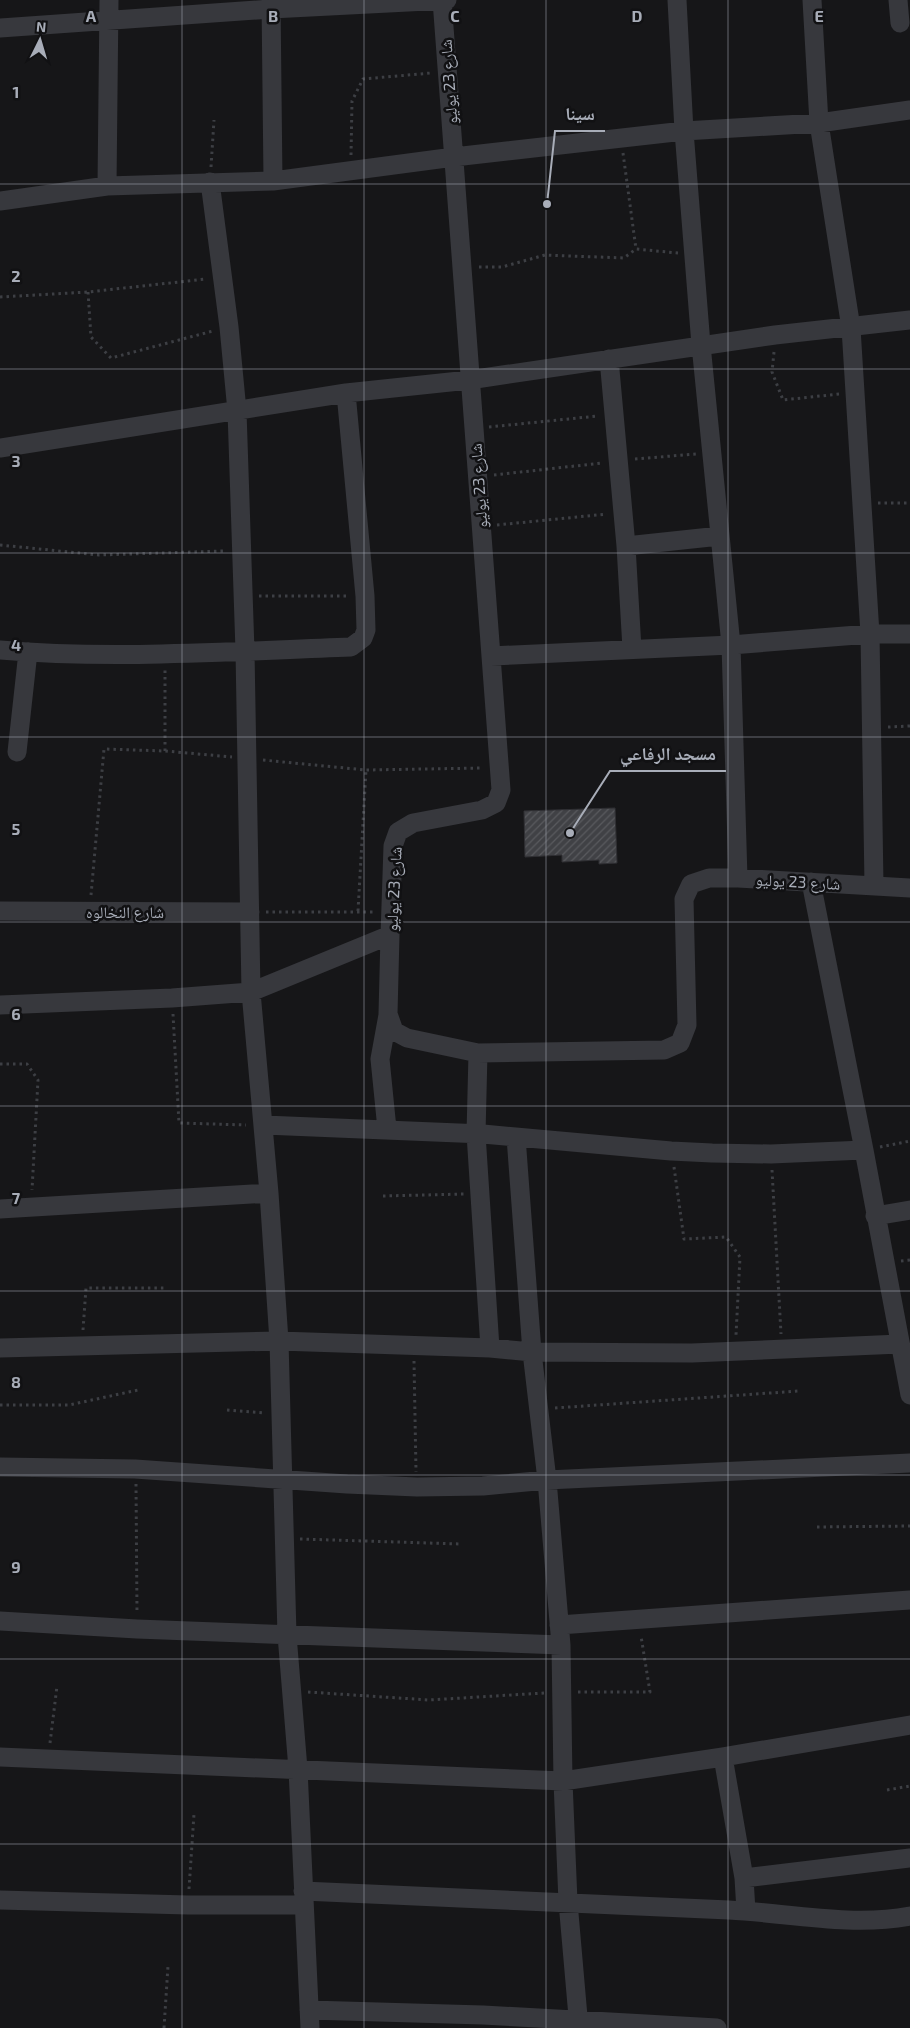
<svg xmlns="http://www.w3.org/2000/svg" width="910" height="2028" font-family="'Exo 2','Noto Naskh Arabic',sans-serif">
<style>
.building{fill:url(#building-hatch);stroke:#303034}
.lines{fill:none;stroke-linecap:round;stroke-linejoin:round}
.path{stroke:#3d3f44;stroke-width:3;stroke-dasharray:2.5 4;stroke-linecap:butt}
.minor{stroke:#37383d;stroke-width:19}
.grid{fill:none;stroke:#a8adb8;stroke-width:1;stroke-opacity:0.55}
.labels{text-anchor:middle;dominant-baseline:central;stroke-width:5;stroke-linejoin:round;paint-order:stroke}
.street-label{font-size:16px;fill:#a8adb8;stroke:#111113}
.grid-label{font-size:16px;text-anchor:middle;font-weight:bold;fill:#a8adb8;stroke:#111113;stroke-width:5;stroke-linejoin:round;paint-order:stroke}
.leader{fill:none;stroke:#a8adb8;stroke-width:2}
.callout-dot{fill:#a8adb8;stroke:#111113;stroke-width:2}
.callout-label{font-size:18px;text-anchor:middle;font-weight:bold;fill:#a8adb8;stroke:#111113;stroke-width:5;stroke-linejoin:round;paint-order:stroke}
</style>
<defs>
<pattern id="building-hatch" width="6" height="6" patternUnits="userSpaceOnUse" patternTransform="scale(1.25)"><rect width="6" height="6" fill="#404145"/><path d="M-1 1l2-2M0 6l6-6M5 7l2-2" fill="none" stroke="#595a5e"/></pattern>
</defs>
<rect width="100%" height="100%" fill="#161618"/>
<path class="building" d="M 615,808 L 617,863 L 599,864 L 599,860 L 562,862 L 562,855 L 525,857 L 524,811 Z"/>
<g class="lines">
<path class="path" d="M 623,153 L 636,249
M 351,155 L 352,101 L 363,79 L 431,73
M 211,167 L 214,120
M 479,267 L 502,267 L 545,255 L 624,258 L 636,249 L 678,253
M 88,292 L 91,337 L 111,358 L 213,331
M 0,297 L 88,292 L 206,279
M 774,352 L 772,372 L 783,400 L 839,394
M 489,427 L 598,416
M 635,459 L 696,454
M 494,475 L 602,463
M 878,503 L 910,503
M 497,525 L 607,514
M 0,545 L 99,555 L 224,551
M 259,596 L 348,596
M 888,727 L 910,726
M 165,751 L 165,669
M 263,760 L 366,770 L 483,768
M 91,895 L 104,749 L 165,751 L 232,757
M 358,911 L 366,770
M 266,912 L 374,912
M 173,1014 L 179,1123 L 246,1125
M 0,1064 L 27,1064 L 38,1080 L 32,1190
M 880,1147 L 910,1141
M 674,1167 L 684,1239 L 726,1237 L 740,1257 L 736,1335
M 772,1170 L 781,1334
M 383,1196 L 465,1194
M 901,1261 L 910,1260
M 83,1330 L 86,1288 L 167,1288
M 414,1361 L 416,1472
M 0,1405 L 69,1405 L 138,1390
M 555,1408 L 799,1391
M 227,1410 L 265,1413
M 136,1484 L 137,1613
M 817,1527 L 910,1526
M 300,1539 L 460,1544
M 308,1692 L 429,1700 L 544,1693
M 578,1692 L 650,1692 L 641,1636
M 50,1743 L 57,1686
M 887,1790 L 910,1786
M 189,1889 L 194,1814
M 164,2028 L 168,1966"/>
<path class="minor" d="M 271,0 L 273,181
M 442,0 L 501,790 L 496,803 L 482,810 L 413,823 L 398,832 L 393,846 L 390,935 L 388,1014 L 394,1031 L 407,1038 L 478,1053 L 664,1050 L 680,1043 L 687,1025 L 684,899 L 691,884 L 709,878 L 738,878 L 910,888
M 677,0 L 684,131 L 701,345 L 731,645 L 738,878
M 812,0 L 819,123 L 851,328 L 870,634 L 874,885
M 898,0 L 900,23
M 0,28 L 271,9 L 447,0
M 210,182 L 229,327 L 237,411 L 245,651 L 251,992 L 269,1193 L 279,1341 L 287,1635 L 298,1769 L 310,2028
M 107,186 L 109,0
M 0,201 L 107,186 L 273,181 L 454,157 L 684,131 L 819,123 L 910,110
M 609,359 L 626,546 L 632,649
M 0,448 L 346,393 L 469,380 L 775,335 L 910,320
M 626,546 L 720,536
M 0,650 C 116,660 234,651 351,647 L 363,638 L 366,630 L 365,596 L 346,393
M 491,656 L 731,645 L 870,634 L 910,634
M 17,752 L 28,652
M 811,882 L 864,1150 L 910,1395
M 0,911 L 250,912
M 0,1005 L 172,998 L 251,992 L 390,935
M 478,1053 L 476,1134 L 490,1348
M 264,1125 L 483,1134 L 671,1151 L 712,1153 L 771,1154 L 864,1150
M 387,1129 L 380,1059 L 388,1015
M 516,1137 L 532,1352 L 547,1480 L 561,1645 L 563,1781 L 568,1902 L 579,2028
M 0,1209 L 269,1193
M 875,1216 L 910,1210
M 0,1348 L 279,1341 L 490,1348 L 532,1352 L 692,1353 L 900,1344
M 0,1467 L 135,1469 L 347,1484 L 417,1487 L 483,1486 L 547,1480 L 910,1463
M 0,1621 L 137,1629 L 561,1645
M 559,1625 L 910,1600
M 0,1757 L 563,1781 L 723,1757 L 910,1725
M 723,1757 L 744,1878 L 746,1911
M 744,1878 L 910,1858
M 303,1891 C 445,1897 587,1903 729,1910 C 788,1913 851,1927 910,1916
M 0,1900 L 188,1905 L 304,1905
M 309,2010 L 483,2015 L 717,2028"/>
</g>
<path class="grid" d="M 182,0 L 182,2028M 364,0 L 364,2028M 546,0 L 546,2028M 728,0 L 728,2028M 0,184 L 910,184M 0,369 L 910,369M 0,553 L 910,553M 0,737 L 910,737M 0,922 L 910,922M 0,1106 L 910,1106M 0,1291 L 910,1291M 0,1475 L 910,1475M 0,1659 L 910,1659M 0,1844 L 910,1844"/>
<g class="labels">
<g class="street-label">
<text transform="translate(448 82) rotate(-94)">شارع 23 يوليو</text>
<text transform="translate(478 486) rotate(-94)">شارع 23 يوليو</text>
<text transform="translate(798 881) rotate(3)">شارع 23 يوليو</text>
<text transform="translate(393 889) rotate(-87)">شارع 23 يوليو</text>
<text x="125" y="911">شارع النخالوه</text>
</g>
</g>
<g class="grid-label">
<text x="91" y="22">A</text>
<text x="273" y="22">B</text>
<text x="455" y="22">C</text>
<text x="637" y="22">D</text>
<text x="819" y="22">E</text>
<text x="16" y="98">1</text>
<text x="16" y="282">2</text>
<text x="16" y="467">3</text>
<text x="16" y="651">4</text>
<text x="16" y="835">5</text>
<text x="16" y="1020">6</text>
<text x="16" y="1204">7</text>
<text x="16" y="1388">8</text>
<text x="16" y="1573">9</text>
</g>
<path class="leader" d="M547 204L555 131H605M570 833L610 771H726"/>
<g class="callout-dot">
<circle cx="547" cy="204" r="5"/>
<circle cx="570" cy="833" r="5"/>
</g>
<g class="callout-label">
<text x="580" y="120">سينا</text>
<text x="668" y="760">مسجد الرفاعي</text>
</g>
<g transform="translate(40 40) rotate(5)" stroke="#111113" stroke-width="4" paint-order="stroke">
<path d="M0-4L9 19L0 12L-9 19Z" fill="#a8adb8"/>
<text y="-8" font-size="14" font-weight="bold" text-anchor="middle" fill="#a8adb8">N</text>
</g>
</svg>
